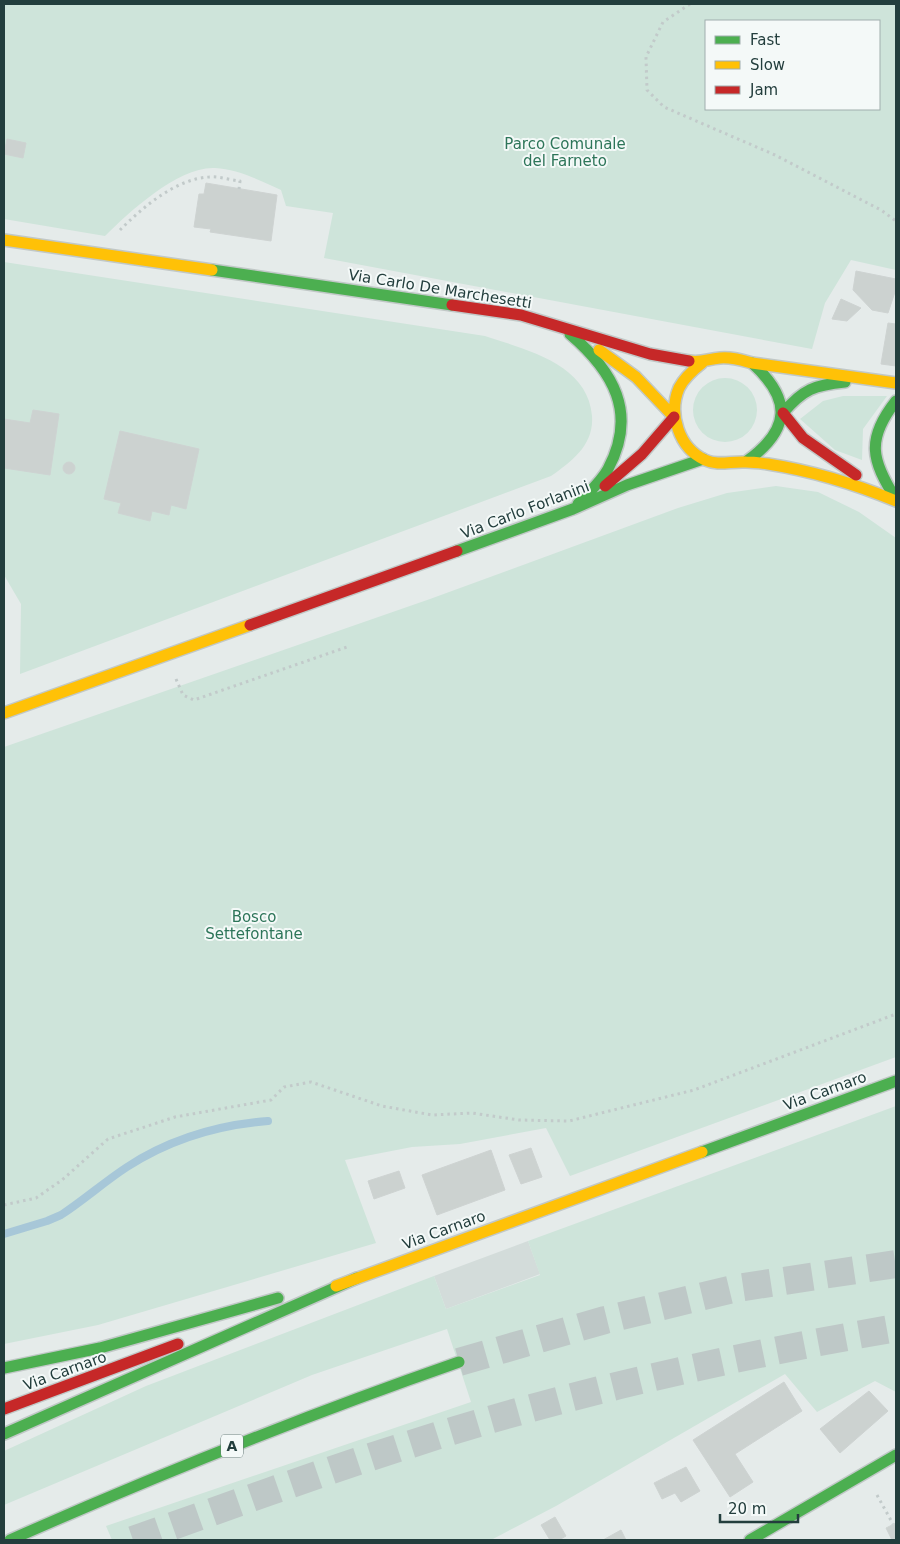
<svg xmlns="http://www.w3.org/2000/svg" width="900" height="1544" font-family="'DejaVu Sans',sans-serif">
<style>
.built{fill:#d3dcda}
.green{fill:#cee4da;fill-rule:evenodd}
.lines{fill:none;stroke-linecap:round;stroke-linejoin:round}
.stream{stroke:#a7c7d8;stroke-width:8}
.building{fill:#ccd2d0;stroke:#ced3d2}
.highway-tunnel{stroke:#bec8c7;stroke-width:28;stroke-dasharray:28 14;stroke-linecap:butt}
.fast-casing{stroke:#c1c8c7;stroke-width:14}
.slow-casing{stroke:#c1c8c7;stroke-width:14}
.jam-casing{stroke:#c1c8c7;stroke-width:14}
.path{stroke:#c2caca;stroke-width:3;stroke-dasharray:2.5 4;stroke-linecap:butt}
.fast{stroke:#4caf50;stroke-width:11}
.slow{stroke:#ffc107;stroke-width:11}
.jam{stroke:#c62828;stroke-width:11}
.labels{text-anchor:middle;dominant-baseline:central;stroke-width:4;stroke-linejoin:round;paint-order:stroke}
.shield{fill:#f4f9f8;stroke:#627675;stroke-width:1}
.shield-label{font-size:14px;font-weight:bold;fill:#233e3d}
.park-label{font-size:15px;fill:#2d7559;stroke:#f4f9f8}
.street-label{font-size:15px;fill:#233e3d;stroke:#f4f9f8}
</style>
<rect width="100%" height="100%" fill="#e5ebea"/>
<path class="built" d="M 528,1241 L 540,1274 L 446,1309 L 434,1276 Z"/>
<path class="green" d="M 4,4 L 896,4 L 896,270 L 851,260 L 825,303 L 812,349 L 324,258 L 333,213 L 286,206 L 281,190 C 261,181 238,169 215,168 C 179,166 129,212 105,236 L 4,219 ZM 706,21 L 879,21 L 879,109 L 706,109 Z
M 4,262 L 485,336 C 527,350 588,364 592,416 C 594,445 572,461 551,476 L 20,674 L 21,604 L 4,575 Z
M693 410a32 32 0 1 1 64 0a32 32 0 1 1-64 0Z
M 843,396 L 887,396 L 863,429 L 862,460 L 835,450 L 800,419 L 823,401 Z
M 776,486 L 818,492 L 859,512 L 896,538 L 896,1057 L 570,1176 L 546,1128 L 460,1144 L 412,1147 L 345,1160 L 376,1243 L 98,1325 L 4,1344 L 4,747 L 430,599 L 678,508 L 727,493 Z
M 896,1106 L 896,1392 L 875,1381 L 817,1412 L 785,1374 L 556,1506 L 491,1540 L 112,1540 L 106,1526 L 471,1402 L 447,1329 L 312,1375 L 4,1505 L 4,1451 L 146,1386 L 434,1276 L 446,1309 L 540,1275 L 528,1241 Z"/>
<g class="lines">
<path class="stream" d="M 4,1234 L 47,1221 L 61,1215 C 84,1200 104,1182 127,1167 C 170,1139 217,1125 268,1121"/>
</g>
<path class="building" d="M 7,139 L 26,143 L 23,158 L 4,154 Z
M 206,183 L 277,195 L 271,241 L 210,232 L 211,229 L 194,227 L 199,194 L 204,194 Z
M 856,271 L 896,279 L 896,289 L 888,313 L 872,310 L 853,290 Z
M 841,299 L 861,308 L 847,321 L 832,319 Z
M 888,323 L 896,324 L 896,366 L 881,364 Z
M 33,410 L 59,414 L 50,475 L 4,468 L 4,419 L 30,423 Z
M 120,431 L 199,449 L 186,509 L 171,505 L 169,515 L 152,511 L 150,521 L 118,513 L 121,503 L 104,499 Z
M63 468a6 6 0 1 1 12 0a6 6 0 1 1-12 0Z
M 531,1148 L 542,1177 L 521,1184 L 509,1155 Z
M 491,1150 L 505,1190 L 437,1215 L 422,1175 Z
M 399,1171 L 405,1188 L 374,1199 L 368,1181 Z
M 784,1382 L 802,1411 L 735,1454 L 753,1482 L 730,1497 L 693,1440 Z
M 869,1391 L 888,1411 L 840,1453 L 820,1429 Z
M 686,1467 L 700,1491 L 681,1502 L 675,1493 L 662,1499 L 654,1483 Z
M 555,1517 L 566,1536 L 559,1540 L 550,1540 L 541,1525 Z
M 896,1523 L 896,1540 L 892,1540 L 886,1528 Z
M 621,1530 L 626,1540 L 603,1540 Z"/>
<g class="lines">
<path class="highway-tunnel" d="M 459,1362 L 605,1320 L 737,1288 L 896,1264
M 133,1540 C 224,1508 316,1474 408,1445 C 567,1393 732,1357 896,1328"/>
<g class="fast-casing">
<path id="fast" d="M 212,270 L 452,305
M 570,334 C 613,371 638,413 608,469 C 601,482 588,493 578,504
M 896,401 C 866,439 871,460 896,499
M 783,413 C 803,389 815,385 845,382
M 747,461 C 791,429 792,399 752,363
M 457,551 L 573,509 L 627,485 L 703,459
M 702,1152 L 896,1081
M 4,1368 L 100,1348 L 278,1298
M 4,1434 L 357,1278
M 10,1540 C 157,1475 307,1415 459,1362
M 750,1540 L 896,1455"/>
</g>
<g class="slow-casing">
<path id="slow" d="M 4,240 L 212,270
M 599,350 L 636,377 L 674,417
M 689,361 C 703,363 707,359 720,358 C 732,357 741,360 752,363 L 896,383
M 702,363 C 693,370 684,378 679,388 C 668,414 679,448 705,460 C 718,466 731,461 746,462 C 753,462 761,463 768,464 C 813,471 855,484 896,501
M 4,713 L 250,625
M 336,1286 L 702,1152"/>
</g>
<g class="jam-casing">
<path id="jam" d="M 452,305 L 521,315 L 650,354 L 689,361
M 783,413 L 803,438 L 856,475
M 605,486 L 642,454 L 674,417
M 250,625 L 457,551
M 4,1409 L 178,1344"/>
</g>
<path class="path" d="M 690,4 L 663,22 L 646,57 L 647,90 L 664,107 L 775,155 L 881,210 L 896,221
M 120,230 C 142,208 175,179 209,177 C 219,176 230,180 240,181 L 239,189
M 176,679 L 183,695 L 194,700 L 347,647
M 4,1205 L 36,1198 L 62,1180 L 108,1139 L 175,1117 L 271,1100 L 284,1087 L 311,1082 L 382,1106 L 432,1115 L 472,1113 L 519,1120 L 569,1121 L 694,1090 L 896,1014
M 877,1495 L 893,1524"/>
<use href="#fast" class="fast"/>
<use href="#slow" class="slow"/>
<use href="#jam" class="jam"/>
</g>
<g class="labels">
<rect class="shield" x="221" y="1434.5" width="22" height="23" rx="4"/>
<g class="shield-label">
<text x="232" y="1446">A</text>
</g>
<g class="park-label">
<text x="565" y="144">Parco Comunale<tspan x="565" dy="17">del Farneto</tspan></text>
<text x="254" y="917">Bosco<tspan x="254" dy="17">Settefontane</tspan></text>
</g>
<g class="street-label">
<text transform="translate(440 289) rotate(9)">Via Carlo De Marchesetti</text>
<text transform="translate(525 510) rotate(-21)">Via Carlo Forlanini</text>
<text transform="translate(825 1091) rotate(-20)">Via Carnaro</text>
<text transform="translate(444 1230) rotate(-20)">Via Carnaro</text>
<text transform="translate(65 1371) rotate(-20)">Via Carnaro</text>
</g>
</g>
<rect width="900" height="1544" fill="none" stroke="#233e3d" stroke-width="10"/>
<rect x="705" y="20" width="175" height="90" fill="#f4f9f8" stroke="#a0aead"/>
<rect x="715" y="36" width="25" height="8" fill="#4caf50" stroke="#a0aead"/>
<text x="750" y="45" font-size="15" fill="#233e3d">Fast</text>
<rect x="715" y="61" width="25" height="8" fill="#ffc107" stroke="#a0aead"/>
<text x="750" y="70" font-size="15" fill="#233e3d">Slow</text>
<rect x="715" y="86" width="25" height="8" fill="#c62828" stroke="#a0aead"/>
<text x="750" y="95" font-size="15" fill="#233e3d">Jam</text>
<path d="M720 1514v8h78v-8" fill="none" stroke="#233e3d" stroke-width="2.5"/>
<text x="728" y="1514" font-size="15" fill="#233e3d" stroke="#f4f9f8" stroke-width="4" paint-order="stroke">20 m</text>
</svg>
